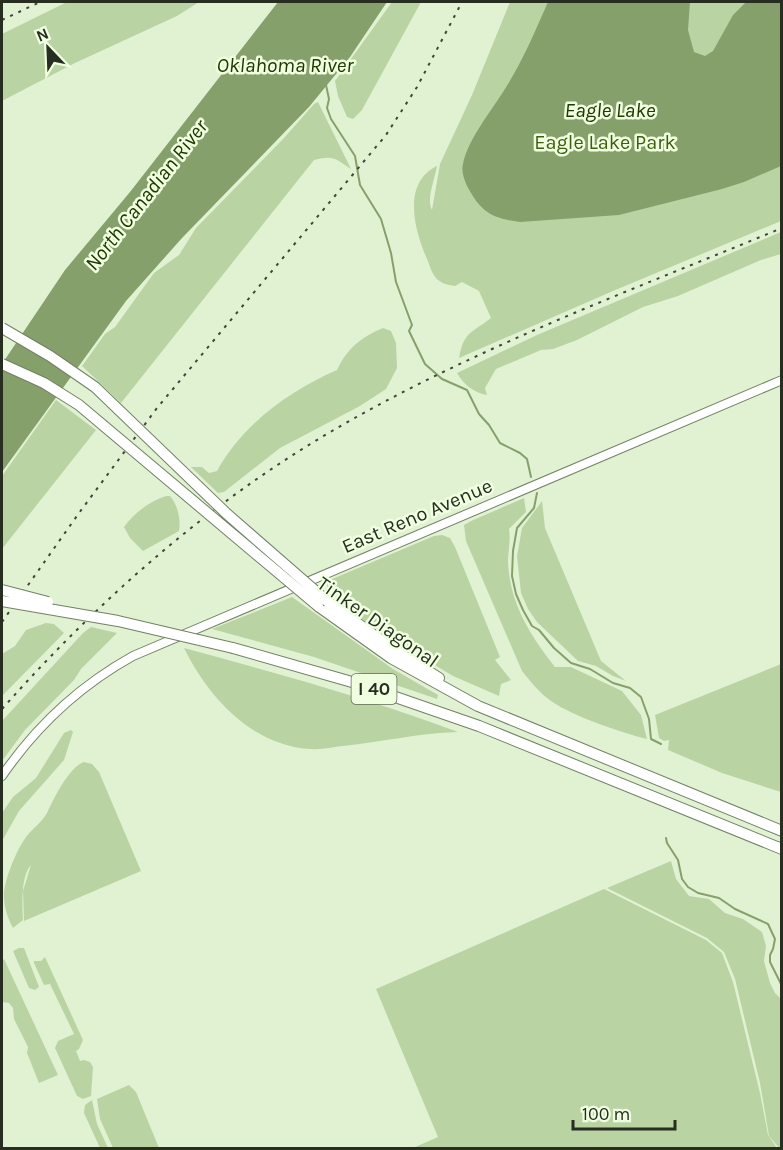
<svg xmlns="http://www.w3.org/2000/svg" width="783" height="1150" font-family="Karla,sans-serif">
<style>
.green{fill:#bad3a3}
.water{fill:#86a06c}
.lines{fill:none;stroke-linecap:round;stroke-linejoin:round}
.stream{stroke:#86a06c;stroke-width:2}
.secondary-casing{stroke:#728165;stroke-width:10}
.motorway-casing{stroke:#728165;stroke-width:12}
.secondary{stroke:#fff;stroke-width:8}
.motorway{stroke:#fff;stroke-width:10}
.rail{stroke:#3f4638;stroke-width:2;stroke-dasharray:3 6;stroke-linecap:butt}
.motorway-bridge-casing{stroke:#728165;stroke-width:12;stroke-linecap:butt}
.motorway-bridge{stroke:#fff;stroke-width:10}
.labels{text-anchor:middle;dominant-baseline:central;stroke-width:5;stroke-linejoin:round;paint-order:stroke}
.shield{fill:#efffe0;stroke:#636c5a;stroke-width:1.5}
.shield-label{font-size:18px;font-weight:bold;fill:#272d21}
.park-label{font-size:20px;fill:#3e5d10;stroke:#efffe0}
.street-label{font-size:20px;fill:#272d21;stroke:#efffe0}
.water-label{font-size:21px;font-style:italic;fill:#213800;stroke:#efffe0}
</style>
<rect width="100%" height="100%" fill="#e1f2d3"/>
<path class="green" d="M 67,2 L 199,2 L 177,16 L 75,63 L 2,101 L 2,34 Z
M 392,2 L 421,2 L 362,110 L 353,119 L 347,117 L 338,96 L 335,81 Z
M 510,2 L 781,2 L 781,221 L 613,291 L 459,358 C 464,331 472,333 491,318 L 479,291 L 462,282 L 455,286 C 449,285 443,284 438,280 C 432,275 430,266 427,259 C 415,232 401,183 437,166 C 435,179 426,199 432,210 L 440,164 L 472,95 Z
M 318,102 L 351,169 C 335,158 333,155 314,160 L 121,403 L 82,366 L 105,334 L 115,327 L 154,273 L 179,255 L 196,228 L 284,138 L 314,104 Z
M 781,232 L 781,254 L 761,260 L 678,296 L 643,307 L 577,340 L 553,349 L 541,350 L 496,369 L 485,388 L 487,395 C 474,393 463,384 457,373 L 537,335 Z
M 383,328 L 391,331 L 396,343 L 397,368 L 386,389 L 360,406 L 280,448 L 224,492 L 218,493 L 191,467 L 202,467 L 209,473 L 217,471 C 243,424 289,391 337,370 C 347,349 361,337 383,328 Z
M 56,400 L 96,430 L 2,549 L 2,476 Z
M 166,496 L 170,496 C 178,505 181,520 179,531 L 143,551 L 130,538 L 124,527 C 134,513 150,501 166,496 Z
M 524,498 L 526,512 L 509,529 C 511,540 508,551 508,562 C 510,604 530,635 555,667 L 571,667 L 622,691 L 641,715 L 647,739 C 622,733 566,714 547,698 C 537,690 530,681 522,671 L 466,541 L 464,525 L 471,521 Z
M 542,501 L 545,528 L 601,661 L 626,681 L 613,676 L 596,666 L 578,661 L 537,622 L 528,609 L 521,593 L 517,556 L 522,528 Z
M 442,535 L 450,538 L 455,547 L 500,657 L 495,660 L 511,680 L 501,684 L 499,696 L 453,676 L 390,638 L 332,598 L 325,582 L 434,536 Z
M 292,597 L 393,669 L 438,695 L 437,699 L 314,657 L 212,629 Z
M 46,623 L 54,624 L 64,633 L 2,696 L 2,654 L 15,646 L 26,630 Z
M 91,627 L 117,633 L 81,669 L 74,680 L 25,730 L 2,761 L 2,721 L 83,633 Z
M 184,648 C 276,673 368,698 458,732 C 419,733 382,742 343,746 C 333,747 322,750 311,749 C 252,746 208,697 184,648 Z
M 781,664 L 781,792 L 722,773 L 668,750 L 669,740 L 664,741 L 659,738 L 655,715 Z
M 71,730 L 73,732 L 64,760 L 19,811 L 2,841 L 2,813 L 13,797 L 36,778 L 64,733 Z
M 84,762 L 92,764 L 99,772 L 141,871 L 24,921 L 23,891 L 31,865 C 21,875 22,905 23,920 L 13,928 C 8,919 4,907 4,897 C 3,882 17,849 26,837 C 32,829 42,822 47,813 C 54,798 69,767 84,762 Z
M 671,861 L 676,879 L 689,896 L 709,899 L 725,913 L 743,919 L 762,932 L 766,946 L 764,961 L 770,983 L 775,993 L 781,999 L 781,1148 L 779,1148 L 769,1136 L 760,1083 L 735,979 L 724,952 L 707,938 L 607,888 Z
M 604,889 L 706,940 L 722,953 L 733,982 L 760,1093 L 768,1135 L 777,1148 L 413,1148 L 438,1137 L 376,989 Z
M 19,948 L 24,948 L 39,987 L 35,990 L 29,988 L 13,951 Z
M 45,957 L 83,1040 L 79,1049 L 76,1051 L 80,1061 L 84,1060 L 90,1062 L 93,1067 L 91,1096 L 83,1099 L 77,1096 L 55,1048 L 58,1041 L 74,1034 L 50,984 L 44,985 L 34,963 L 34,961 L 41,961 Z
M 4,959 L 58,1075 L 39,1083 L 27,1053 L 28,1047 L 14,1019 L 13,1008 L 9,1003 L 3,1002 L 2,999 L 2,961 Z
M 129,1085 L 136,1092 L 159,1148 L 113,1148 L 100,1119 L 97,1099 Z
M 92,1100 L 97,1124 L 108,1148 L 100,1148 L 84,1113 L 85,1105 Z"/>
<path class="water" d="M 278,2 L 387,2 L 350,57 L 309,107 L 182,238 L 126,301 L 2,472 L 2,364 L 65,270 L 130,192 Z
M 548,2 L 690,2 L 688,30 L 694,52 L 705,56 L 713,51 L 733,15 L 746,2 L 781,2 L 781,166 L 744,182 L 722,189 L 619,215 L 520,222 C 491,218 481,212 467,186 C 464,179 461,171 463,164 C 468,138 494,108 508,84 C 524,58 536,29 548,2 Z"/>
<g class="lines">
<path class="stream" d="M 326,85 L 329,99 L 327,108 L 331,119 L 355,156 L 360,185 L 381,219 L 391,253 L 396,282 L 412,325 L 409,331 L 425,364 L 442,379 L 467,390 L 479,414 L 489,425 L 500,443 L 520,453 L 527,459 L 531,477
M 537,493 L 534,508 L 517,528 L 513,551 L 512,576 L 516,594 L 523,610 L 532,626 L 539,630 L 554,648 L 571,663 L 590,669 L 613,683 L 630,688 L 641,697 L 649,719 L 651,739 L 661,744
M 666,838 L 667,843 L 678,860 L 682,879 L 688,887 L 698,893 L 719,898 L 735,909 L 768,924 L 775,939 L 773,949 L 770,955 L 770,962 L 782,986"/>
<g class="secondary-casing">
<path id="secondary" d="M 2,776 C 37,725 79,686 133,656 L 782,380"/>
</g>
<g class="motorway-casing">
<path id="motorway" d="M 328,602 L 396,651 L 439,678
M 318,606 L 391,658 L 478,706 L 782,831
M 233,648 L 352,682 L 479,726 L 782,849"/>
</g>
<use href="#secondary" class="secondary"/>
<use href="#motorway" class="motorway"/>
<path class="rail" d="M 2,20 L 40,2
M 2,622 L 79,513 L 157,408 L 386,135 L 417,87 L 462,2
M 2,709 C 98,601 207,504 332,431 C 474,348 630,291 782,228"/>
<g class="motorway-bridge-casing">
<path id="motorway-bridge" d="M 2,328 L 50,356 L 95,387 L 227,514 L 328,602
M 2,364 L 44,383 L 79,405 L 318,606
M 2,590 L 48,602
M 2,601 L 118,621 L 233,648"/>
</g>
<use href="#motorway-bridge" class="motorway-bridge"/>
</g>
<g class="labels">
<rect class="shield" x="351.5" y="674" width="45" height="30" rx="4.5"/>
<g class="shield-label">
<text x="374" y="689">I 40</text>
</g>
<g class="park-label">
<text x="605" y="142">Eagle Lake Park</text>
</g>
<g class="street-label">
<text transform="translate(417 516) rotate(-23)">East Reno Avenue</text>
<text transform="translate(378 622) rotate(35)">Tinker Diagonal</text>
</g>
<g class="water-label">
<text x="285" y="65">Oklahoma River</text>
<text x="610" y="110">Eagle Lake</text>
<text transform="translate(146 195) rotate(-52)">North Canadian River</text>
</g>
</g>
<rect width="783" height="1150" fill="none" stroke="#272d21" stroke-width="6"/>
<g transform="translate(48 48) rotate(337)" stroke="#efffe0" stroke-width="4.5" paint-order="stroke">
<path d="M0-4.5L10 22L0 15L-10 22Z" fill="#272d21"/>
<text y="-9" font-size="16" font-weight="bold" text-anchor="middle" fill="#272d21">N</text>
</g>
<path d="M573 1120v9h102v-9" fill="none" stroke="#272d21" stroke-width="3"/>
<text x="582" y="1120" font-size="18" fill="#272d21" stroke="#efffe0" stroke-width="4.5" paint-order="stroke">100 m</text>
</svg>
